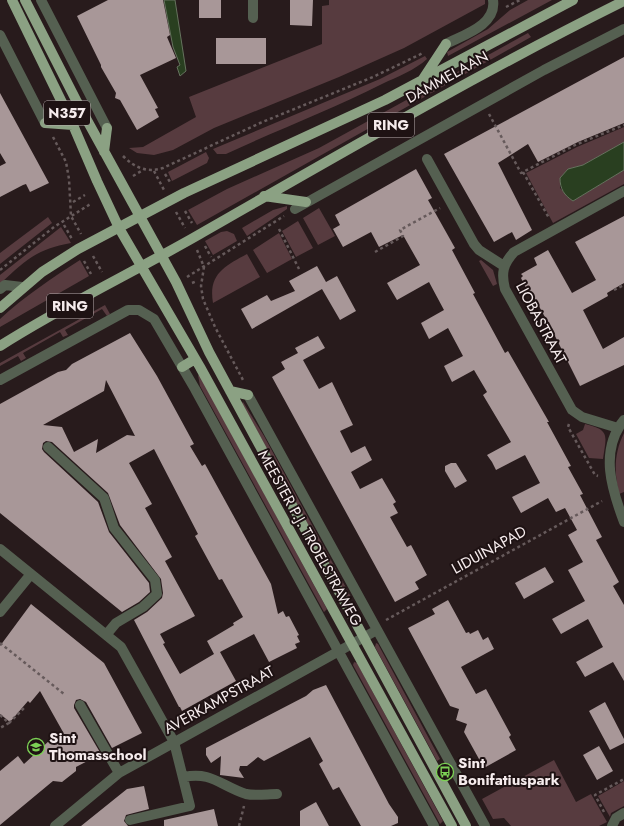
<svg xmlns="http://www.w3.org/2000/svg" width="624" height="826" font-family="Jost,sans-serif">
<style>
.green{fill:#573b3f}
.water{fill:#293f20;stroke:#66735e}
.building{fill:#a89798;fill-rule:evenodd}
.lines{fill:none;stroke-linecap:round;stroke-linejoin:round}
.path{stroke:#665a5b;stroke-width:2.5;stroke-dasharray:3 3;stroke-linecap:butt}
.minor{stroke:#556051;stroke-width:10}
.major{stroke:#8ba183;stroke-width:10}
.labels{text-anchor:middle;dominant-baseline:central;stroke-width:4;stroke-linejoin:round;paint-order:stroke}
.shield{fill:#1e1213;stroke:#b5abac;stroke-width:1}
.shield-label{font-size:14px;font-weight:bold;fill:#f6eced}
.street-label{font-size:15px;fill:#f6eced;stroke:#1e1213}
.poi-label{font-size:15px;font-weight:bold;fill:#f6eced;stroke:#1e1213;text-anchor:start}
</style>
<rect width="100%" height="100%" fill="#281b1c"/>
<path class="green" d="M 329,0 L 485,0 L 485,4 L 404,48 L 339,77 L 214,128 L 173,150 L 154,155 L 137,153 L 129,148 L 143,147 L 196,117 L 189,97 L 322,44 L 322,6 L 329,5 Z
M 528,0 L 552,0 L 448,56 L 447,52 L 488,29 L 510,10 Z
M 528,33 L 531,37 L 197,225 L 188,210 L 227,189 L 319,148 Z
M 425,56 L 427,59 C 415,70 397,77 382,84 C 331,110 277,130 226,154 L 217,154 L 213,149 L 380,79 Z
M 624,127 L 624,142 L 583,165 L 568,169 L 560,178 L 560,188 L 573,201 L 624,170 L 624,184 L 553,223 L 526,173 L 577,147 Z
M 206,152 L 209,158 L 207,163 L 172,181 L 168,172 Z
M 287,206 L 287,209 L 247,236 L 242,228 L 273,210 Z
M 319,208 L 335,236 L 318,245 L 303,218 Z
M 48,217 L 52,223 L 0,264 L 0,253 Z
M 298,221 L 313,248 L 296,257 L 282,231 Z
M 61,227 L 71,243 C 34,250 25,261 0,284 L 0,275 Z
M 227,231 L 234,234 L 237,241 L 213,255 L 205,241 L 221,232 Z
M 279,233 L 292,259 L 267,273 L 253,250 Z
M 247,254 L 260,277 L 213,303 C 208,274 225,266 247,254 Z
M 80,260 L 89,276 L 0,327 L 0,319 C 25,296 52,278 80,260 Z
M 481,260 L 493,270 L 497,284 L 493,286 L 479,261 Z
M 105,305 L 110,314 L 107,316 L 102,309 L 65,330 L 68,335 L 63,337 L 60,332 L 23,353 L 26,358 L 21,361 L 18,356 L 0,366 L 0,363 Z
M 198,375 L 200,376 L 327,609 L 324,612 L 200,386 Z
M 243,402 L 264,436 L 351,597 L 348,598 L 242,403 Z
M 585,424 C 611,430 606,436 603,459 L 589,458 L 576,434 L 583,430 Z
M 624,433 L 624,492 L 619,494 C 614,472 614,453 624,433 Z
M 376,643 L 378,644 L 440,759 L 437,761 L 375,647 Z
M 354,662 L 357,663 L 443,821 L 440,824 L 353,665 Z
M 554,760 L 576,802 L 591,794 L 607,822 L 599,826 L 511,826 L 504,818 L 493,819 L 482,799 Z
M 624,781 L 624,806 L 611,813 L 610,817 L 598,796 Z"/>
<path class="water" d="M 164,0 L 175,0 L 186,71 L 180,76 L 177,67 L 180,65 L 173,47 Z
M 624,142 L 624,170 L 573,201 C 564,195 560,189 560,178 L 568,169 L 583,165 Z"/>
<path class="building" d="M 108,0 L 163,0 L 170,35 L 167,37 L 176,58 L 140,75 L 158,108 L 155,109 L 159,117 L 137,130 L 120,100 L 115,98 L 116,93 L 101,67 L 101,65 L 77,16 Z
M 199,0 L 221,0 L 221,18 L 199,18 Z
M 290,0 L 313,0 L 312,26 L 290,25 Z
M 216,38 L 266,38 L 266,64 L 216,64 Z
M 624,57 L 624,123 L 578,142 L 538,162 L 528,144 L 498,163 L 532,230 L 516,240 L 512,232 L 494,242 L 444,154 Z
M 0,93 L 49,183 L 30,192 L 26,184 L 23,185 L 0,197 L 0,166 L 6,163 L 0,153 Z
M 416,169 L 432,198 L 428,200 L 455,248 L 452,250 L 475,293 L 473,294 L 505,353 L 508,351 L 549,422 L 547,422 L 571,466 L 568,467 L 583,494 L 580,495 L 602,537 L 596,540 L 619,582 L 613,586 L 624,605 L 624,681 L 613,662 L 585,677 L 576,662 L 603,647 L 588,619 L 561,634 L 552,619 L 585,601 L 568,570 L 583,562 L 568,535 L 577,530 L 565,508 L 556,512 L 548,498 L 521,513 L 512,497 L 540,483 L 525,455 L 496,470 L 492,462 L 487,455 L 511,442 L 483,395 L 487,392 L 474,370 L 452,382 L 444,366 L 463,356 L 448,328 L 429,339 L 421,323 L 444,310 L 429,282 L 397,300 L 387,283 L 420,265 L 403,235 L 379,247 L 371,232 L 343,247 L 333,229 L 340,225 L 335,215 Z
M 624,216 L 624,283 L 607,293 L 608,296 L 583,310 L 603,349 L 624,337 L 624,365 L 580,386 L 552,330 L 534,297 L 531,298 L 521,278 L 523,276 L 521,274 L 537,265 L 534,258 L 548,250 L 572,293 L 596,280 L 575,242 Z
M 317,266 L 326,282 L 337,276 L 356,311 L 340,320 L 322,289 L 252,329 L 241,309 L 267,295 L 271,301 L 295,291 L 289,281 Z
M 130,333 L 157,376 L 194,444 L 190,446 L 202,466 L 205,464 L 271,584 L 278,614 L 283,611 L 286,617 L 289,616 L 299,635 L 297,636 L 300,642 L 295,644 L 297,648 L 269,662 L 254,634 L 220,652 L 236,681 L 182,711 L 180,707 L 179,707 L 134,620 L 147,612 L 162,598 L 163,593 L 161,579 L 120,525 L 108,493 L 52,442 L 46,441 L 43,443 L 42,449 L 44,452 L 98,502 L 109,532 L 149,583 L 150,592 L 139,602 L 122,612 L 0,513 L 0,404 L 58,372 L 66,370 L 72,364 ZM 106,380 L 135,436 L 127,435 L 96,453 L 98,439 L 74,452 L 62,427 L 43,425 L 104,391 ZM 154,449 L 198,534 L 195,536 L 219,580 L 222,579 L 243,617 L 233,623 L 234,625 L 207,641 L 214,654 L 180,674 L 163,644 L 165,643 L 160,634 L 195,616 L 165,561 L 172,557 L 145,508 L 152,504 L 129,463 Z
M 318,336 L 325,348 L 303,360 L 319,389 L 332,382 L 353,425 L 340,431 L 351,453 L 365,446 L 372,460 L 351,472 L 360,489 L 382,478 L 396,502 L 393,504 L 398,513 L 390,517 L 407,547 L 411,545 L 427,575 L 415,582 L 419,589 L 395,602 L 272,377 L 285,369 L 281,362 L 298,353 L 295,348 Z
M 451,463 L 456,463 L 467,481 L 455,488 L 445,471 L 445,466 Z
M 545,567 L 554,582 L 524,599 L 515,583 Z
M 448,600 L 466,633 L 469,632 L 470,634 L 478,630 L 483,640 L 488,637 L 494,649 L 461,667 L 476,694 L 486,689 L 511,735 L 509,737 L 516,750 L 484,768 L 464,732 L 467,724 L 456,720 L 459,709 L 450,706 L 408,628 L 435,614 L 432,609 Z
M 31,604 L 104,663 L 142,733 L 112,748 L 86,702 L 80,699 L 76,700 L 74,705 L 74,708 L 101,754 L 76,767 L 76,771 L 62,782 L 53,781 L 0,825 L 0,771 L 18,756 L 24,764 L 50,740 L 63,732 L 40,691 L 30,703 L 28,701 L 10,722 L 0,714 L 0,646 Z
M 326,685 L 389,804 L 398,817 L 398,823 L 391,826 L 361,826 L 339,787 L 333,790 L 319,764 L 323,761 L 310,737 L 264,761 L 258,757 L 247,766 L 240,766 L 239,770 L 244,778 L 220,775 L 221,756 L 211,763 L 206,755 L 206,748 L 306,696 L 313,690 Z
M 605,702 L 624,739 L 624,743 L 610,750 L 589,711 Z
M 599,746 L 613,771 L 597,780 L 583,755 Z
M 144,786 L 149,809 L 126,815 L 124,821 L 128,826 L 81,826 L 127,789 Z
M 316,802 L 329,826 L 300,826 L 300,811 Z
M 214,809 L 218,826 L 164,826 L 164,820 Z"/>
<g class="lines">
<path class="path" d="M 506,7 L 520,0
M 489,114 L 521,173 L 575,145 L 624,125
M 53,137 L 66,162 L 69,179 L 71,216 L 81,234
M 123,156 C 135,168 147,173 163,168 L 260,123 L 373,77 L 423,53
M 154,171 L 164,190
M 523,172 L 549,218
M 165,174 L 170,182
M 133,176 L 143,170
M 73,202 L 85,195
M 185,211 L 192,223
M 176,212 L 185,228
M 64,225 L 72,239
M 279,229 L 299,269
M 205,246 L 211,257
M 197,250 L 204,267 L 201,286 L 203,299 L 215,327 L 243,380
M 375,252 L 403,236 L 400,230 L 440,208
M 93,256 L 102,272
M 84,261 L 91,274
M 0,270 L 54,227 L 92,203
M 187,277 L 284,216
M 192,283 L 197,281
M 614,290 L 624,285
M 569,424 L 568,427 L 595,475 L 598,476
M 386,620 L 602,501
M 0,643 L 64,694
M 0,715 L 9,723 L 0,728
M 9,723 L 25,707
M 604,812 L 595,795 L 624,779
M 239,826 L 244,806"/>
<path class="minor" d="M 41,0 L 107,128
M 253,18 L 253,0
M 0,35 L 45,123
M 446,44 C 463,35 497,25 493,0
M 427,159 L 474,244 L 479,250 L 504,266
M 295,209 L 544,70 L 624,29
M 0,289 L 5,285 L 22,287
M 0,380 L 128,310 L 139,310 L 154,319 L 195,389 L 434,826
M 248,395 L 485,826
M 624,420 C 599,451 612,490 624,522
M 618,428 L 582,417 L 572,410 L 505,289 C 501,273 503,264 514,252 L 624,191
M 48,447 L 104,498 L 114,528 L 155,580 L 157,594 L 143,607 L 116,623 L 106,635
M 0,549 L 121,647 L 174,742 L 190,806 L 130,820
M 0,612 L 31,574
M 80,705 L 119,773
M 184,777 C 211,771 221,786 246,794 C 255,796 268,794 277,794
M 55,826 L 119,773 L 377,630
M 612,826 L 616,818 L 624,813"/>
<path class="major" d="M 12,0 L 73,125 L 97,181 L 119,228 L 200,367 L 452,826
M 25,0 L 77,102 L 176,282 L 209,352 L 466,826
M 423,79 L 446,44
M 45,123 L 73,125
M 104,152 L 107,128
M 264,196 L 306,202
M 0,308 L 42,272 L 78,249 L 184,193 L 385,100 L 573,0
M 0,346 C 64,305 134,272 200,234 C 340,154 479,73 624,1
M 182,367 L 195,359
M 230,391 L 248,395"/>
</g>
<defs>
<g id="school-ring" transform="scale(0.9)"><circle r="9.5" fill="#1e1213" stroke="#7cd155" stroke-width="1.5"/><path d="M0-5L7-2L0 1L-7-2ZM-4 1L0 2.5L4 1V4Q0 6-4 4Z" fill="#7cd155"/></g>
<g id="bus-ring" transform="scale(0.9)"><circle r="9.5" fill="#1e1213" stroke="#7cd155" stroke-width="1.5"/><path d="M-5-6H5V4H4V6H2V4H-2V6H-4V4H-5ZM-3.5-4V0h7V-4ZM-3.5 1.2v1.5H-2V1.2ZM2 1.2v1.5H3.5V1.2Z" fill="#7cd155"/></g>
</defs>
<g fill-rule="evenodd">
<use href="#school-ring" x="36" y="747"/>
<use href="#bus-ring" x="445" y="772"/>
</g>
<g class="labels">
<g class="shield">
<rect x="44" y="101" width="46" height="24" rx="3"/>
<rect x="368" y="113" width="46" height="24" rx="3"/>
<rect x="47" y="294" width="46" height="24" rx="3"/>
</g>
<g class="shield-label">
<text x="67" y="113">N357</text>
<text x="391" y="125">RING</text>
<text x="70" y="306">RING</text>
</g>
<g class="street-label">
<text transform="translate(447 77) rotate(-29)">DAMMELAAN</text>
<text transform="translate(541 323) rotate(62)">LIOBASTRAAT</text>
<text transform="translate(310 538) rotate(61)">MEESTER P.J. TROELSTRAWEG</text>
<text transform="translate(489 550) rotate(-29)">LIDUINAPAD</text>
<text transform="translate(219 700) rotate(-29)">AVERKAMPSTRAAT</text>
</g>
<g class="poi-label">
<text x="49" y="738">Sint<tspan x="49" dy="17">Thomasschool</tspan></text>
<text x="458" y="763">Sint<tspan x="458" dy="17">Bonifatiuspark</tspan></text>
</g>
</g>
</svg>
